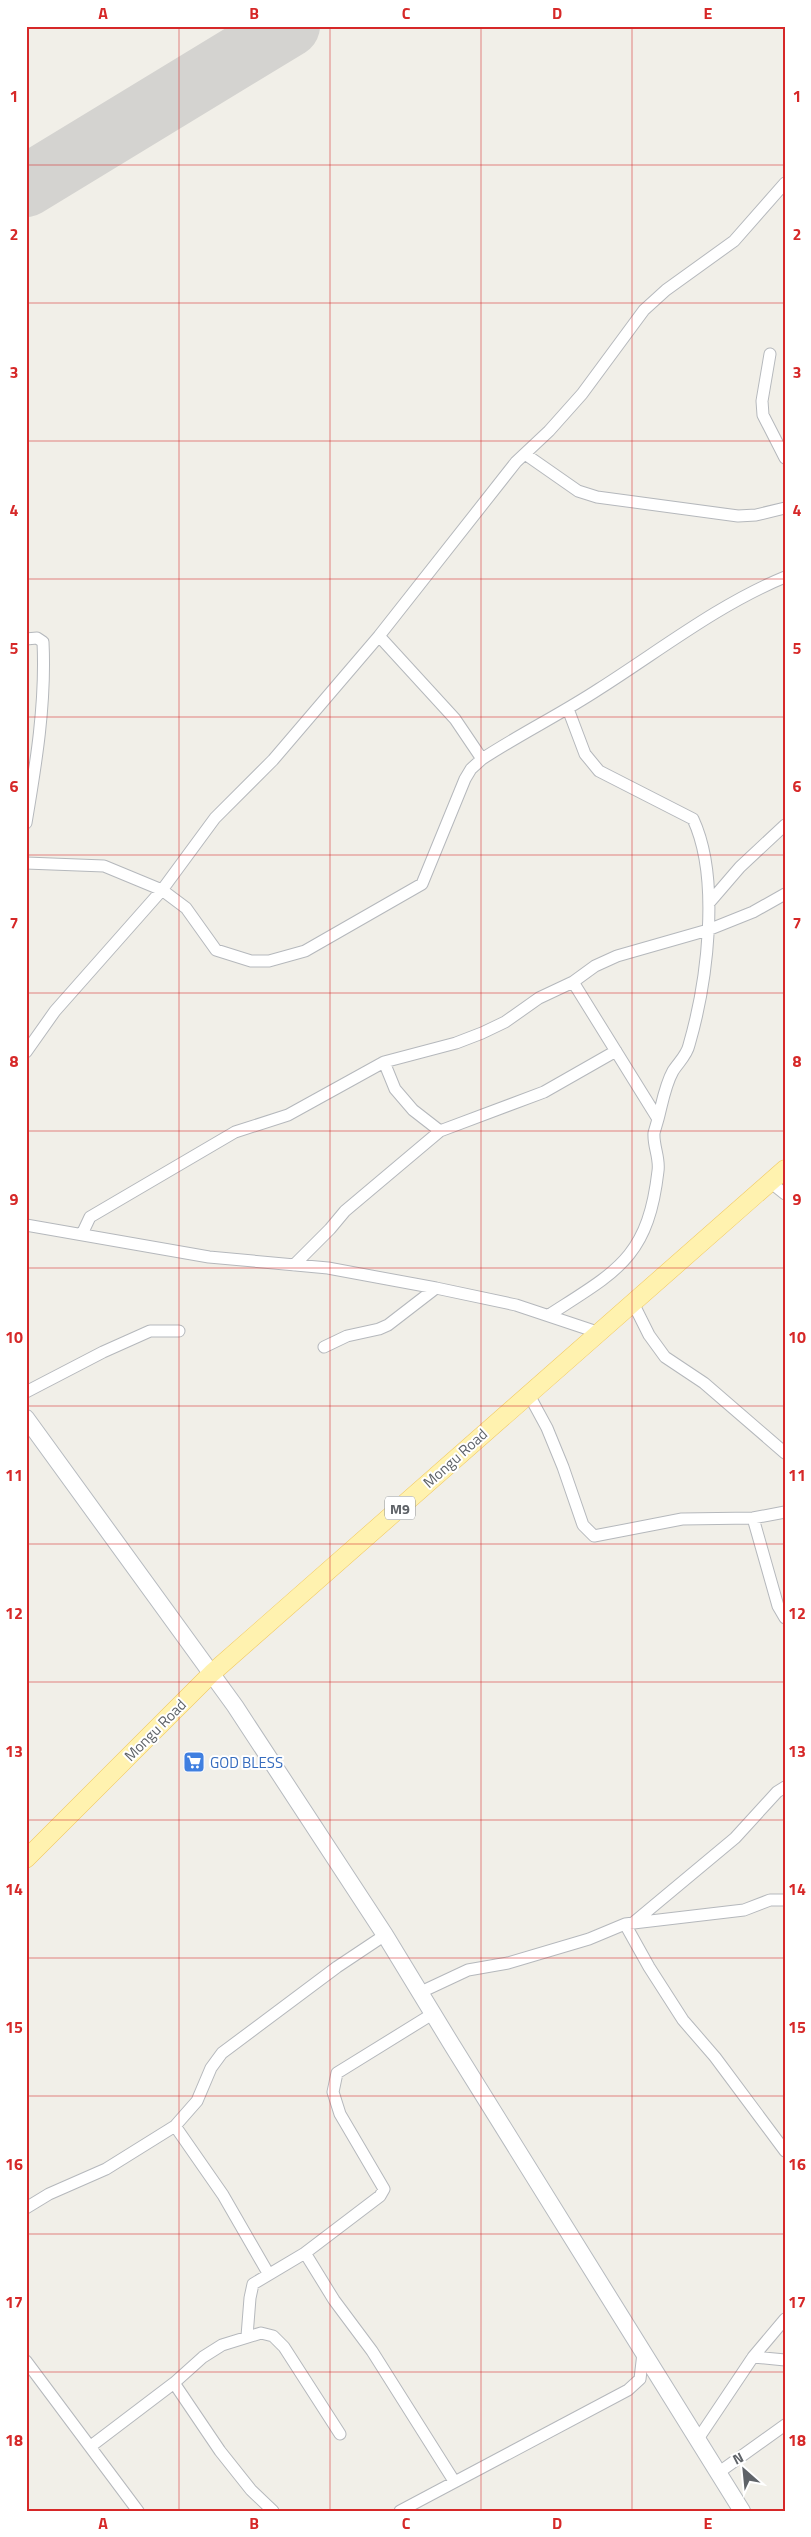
<svg xmlns="http://www.w3.org/2000/svg" width="811" height="2537" font-family="'Titillium Web',sans-serif">
<style>
.lines{fill:none;stroke-linecap:round;stroke-linejoin:round}
.runway{stroke:#d4d3d0;stroke-width:62}
.street-casing{stroke:#b5b8bc;stroke-width:13}
.secondary-casing{stroke:#b6babf;stroke-width:18}
.primary-casing{stroke:#f2c960;stroke-width:19}
.street{stroke:#fff;stroke-width:11}
.secondary{stroke:#fff;stroke-width:16}
.primary{stroke:#fff2af;stroke-width:18}
.grid{fill:none;stroke:#d62828;stroke-width:1;stroke-opacity:0.55}
.labels{text-anchor:middle;dominant-baseline:central;stroke-width:4;stroke-linejoin:round;paint-order:stroke}
.shield{fill:#fff;stroke:#8f9295;stroke-width:1}
.shield-label{font-size:14px;font-weight:bold;fill:#5f6368}
.street-label{font-size:15px;fill:#5f6368;stroke:#fff}
.shop-label{font-size:15px;fill:#366cbe;stroke:#fff;text-anchor:start}
.neatline{fill:none;stroke:#d62828;stroke-width:2}
.grid-label{font-size:16px;text-anchor:middle;font-weight:bold;fill:#d62828}
</style>
<rect width="100%" height="100%" fill="#f1efe8"/>
<g class="lines">
<path class="runway" d="M 26,186 L 289,26"/>
<g class="street-casing">
<path id="street" d="M 770,354 L 762,401 L 763,415 L 785,458
M 525,454 L 578,491 L 597,497 L 738,516 L 756,515 L 785,508
M 26,639 L 37,638 L 43,642 C 46,703 36,764 26,823
M 568,709 L 585,754 L 599,771 L 693,819 C 721,879 707,983 689,1045 C 687,1055 678,1063 673,1071 C 665,1085 662,1104 658,1119
M 482,759 C 520,734 561,714 599,689 C 659,651 719,604 785,577
M 26,863 L 104,866 L 162,890 L 186,908 L 216,950 L 251,961 L 269,961 L 305,951 L 422,884 L 465,779 L 471,769 L 482,759 L 455,719 L 379,636
M 709,903 L 740,867 L 785,825
M 26,1052 L 55,1011 L 162,890 L 215,818 L 273,760 L 379,636 L 516,462 L 549,431 L 582,394 L 644,310 L 666,290 L 734,241 L 785,183
M 384,1062 L 395,1089 L 413,1110 L 440,1131
M 770,1182 L 785,1194
M 26,1225 L 209,1257 L 328,1268 L 436,1288 L 516,1305 L 600,1333
M 82,1234 L 90,1217 L 235,1132 L 288,1115 L 384,1062 L 456,1043 L 482,1033 L 505,1022 L 539,998 L 573,982 L 595,966 L 617,956 L 708,930 L 753,912 L 785,894
M 294,1265 L 330,1229 L 345,1211 L 440,1131 L 544,1092 L 616,1051
M 634,1305 L 649,1335 L 665,1357 L 704,1383 L 785,1453
M 549,1315 C 617,1271 648,1258 658,1171 C 660,1158 653,1146 654,1133 C 655,1129 657,1123 658,1119 L 573,982
M 324,1347 L 347,1336 L 379,1329 L 388,1325 L 436,1288
M 26,1392 L 103,1352 L 150,1331 L 179,1331
M 528,1393 L 547,1428 L 563,1467 L 583,1525 L 594,1536 L 682,1519 L 753,1518 L 785,1512
M 753,1518 L 778,1606 L 785,1618
M 633,1923 L 735,1838 L 777,1792 L 785,1787
M 625,1924 L 649,1967 L 683,2020 L 715,2057 L 785,2151
M 421,1992 L 468,1970 L 508,1963 L 589,1939 L 625,1924 L 744,1910 L 770,1900 L 785,1900
M 175,2126 L 223,2195 L 268,2273
M 26,2208 L 49,2194 L 106,2169 L 175,2126 L 197,2101 L 211,2068 L 222,2053 L 337,1967 L 385,1935
M 305,2253 L 380,2196 L 384,2189 L 340,2114 L 333,2092 L 337,2073 L 434,2013
M 247,2336 L 250,2298 L 253,2284 L 305,2253 L 334,2300 L 372,2351 L 454,2481
M 753,2357 L 785,2360
M 26,2361 L 138,2511
M 174,2383 L 220,2451 L 251,2490 L 273,2511
M 698,2439 L 753,2357 L 785,2319
M 91,2446 L 174,2383 L 203,2357 L 222,2345 L 261,2333 L 273,2336 L 284,2347 L 340,2434
M 718,2473 L 785,2425
M 400,2511 L 628,2390 L 640,2379 L 643,2353"/>
</g>
<g class="secondary-casing">
<path id="secondary" d="M 26,1418 L 235,1706 L 385,1935 L 452,2045 L 742,2511"/>
</g>
<g class="primary-casing">
<path id="primary" d="M 26,1859 L 212,1673 L 785,1169"/>
</g>
<use href="#street" class="street"/>
<use href="#secondary" class="secondary"/>
<use href="#primary" class="primary"/>
</g>
<path class="grid" d="M 179,26 L 179,2511M 330,26 L 330,2511M 481,26 L 481,2511M 632,26 L 632,2511M 26,165 L 785,165M 26,303 L 785,303M 26,441 L 785,441M 26,579 L 785,579M 26,717 L 785,717M 26,855 L 785,855M 26,993 L 785,993M 26,1131 L 785,1131M 26,1268 L 785,1268M 26,1406 L 785,1406M 26,1544 L 785,1544M 26,1682 L 785,1682M 26,1820 L 785,1820M 26,1958 L 785,1958M 26,2096 L 785,2096M 26,2234 L 785,2234M 26,2372 L 785,2372"/>
<defs>
<g id="supermarket-square" transform="scale(1.125)"><rect x="-9" y="-9" width="18" height="18" rx="4" fill="#3f7fe0" stroke="#fff"/><path d="M-6-5.5h2.5l.6 2H6L4.5 2H-2.5L-4.4-4H-6ZM-1.5 3.2a1.3 1.3 0 1 0 .1 0ZM3 3.2a1.3 1.3 0 1 0 .1 0Z" fill="#fff"/></g>
</defs>
<g fill-rule="evenodd">
<use href="#supermarket-square" x="194" y="1762"/>
</g>
<g class="labels">
<rect class="shield" x="385" y="1496.5" width="30" height="23" rx="4"/>
<g class="shield-label">
<text x="400" y="1508">M9</text>
</g>
<g class="street-label">
<text transform="translate(455 1458) rotate(-42)">Mongu Road</text>
<text transform="translate(155 1730) rotate(-45)">Mongu Road</text>
</g>
<g class="shop-label">
<text x="210" y="1762">GOD BLESS</text>
</g>
</g>
<rect width="811" height="2537" fill="none" stroke="#ffffff" stroke-width="55"/>
<g transform="translate(744 2470) rotate(333)" stroke="#ffffff" stroke-width="4" paint-order="stroke">
<path d="M0-4L9 19L0 12L-9 19Z" fill="#5f6368"/>
<text y="-8" font-size="14" font-weight="bold" text-anchor="middle" fill="#5f6368">N</text>
</g>
<rect x="28" y="28" width="756" height="2482" class="neatline"/>
<g class="grid-label">
<text x="103" y="19">A</text>
<text x="254" y="19">B</text>
<text x="406" y="19">C</text>
<text x="557" y="19">D</text>
<text x="708" y="19">E</text>
<text x="14" y="102">1</text>
<text x="797" y="102">1</text>
<text x="14" y="240">2</text>
<text x="797" y="240">2</text>
<text x="14" y="378">3</text>
<text x="797" y="378">3</text>
<text x="14" y="516">4</text>
<text x="797" y="516">4</text>
<text x="14" y="654">5</text>
<text x="797" y="654">5</text>
<text x="14" y="792">6</text>
<text x="797" y="792">6</text>
<text x="14" y="929">7</text>
<text x="797" y="929">7</text>
<text x="14" y="1067">8</text>
<text x="797" y="1067">8</text>
<text x="14" y="1205">9</text>
<text x="797" y="1205">9</text>
<text x="14" y="1343">10</text>
<text x="797" y="1343">10</text>
<text x="14" y="1481">11</text>
<text x="797" y="1481">11</text>
<text x="14" y="1619">12</text>
<text x="797" y="1619">12</text>
<text x="14" y="1757">13</text>
<text x="797" y="1757">13</text>
<text x="14" y="1895">14</text>
<text x="797" y="1895">14</text>
<text x="14" y="2033">15</text>
<text x="797" y="2033">15</text>
<text x="14" y="2170">16</text>
<text x="797" y="2170">16</text>
<text x="14" y="2308">17</text>
<text x="797" y="2308">17</text>
<text x="14" y="2446">18</text>
<text x="797" y="2446">18</text>
<text x="103" y="2529">A</text>
<text x="254" y="2529">B</text>
<text x="406" y="2529">C</text>
<text x="557" y="2529">D</text>
<text x="708" y="2529">E</text>
</g>
</svg>
